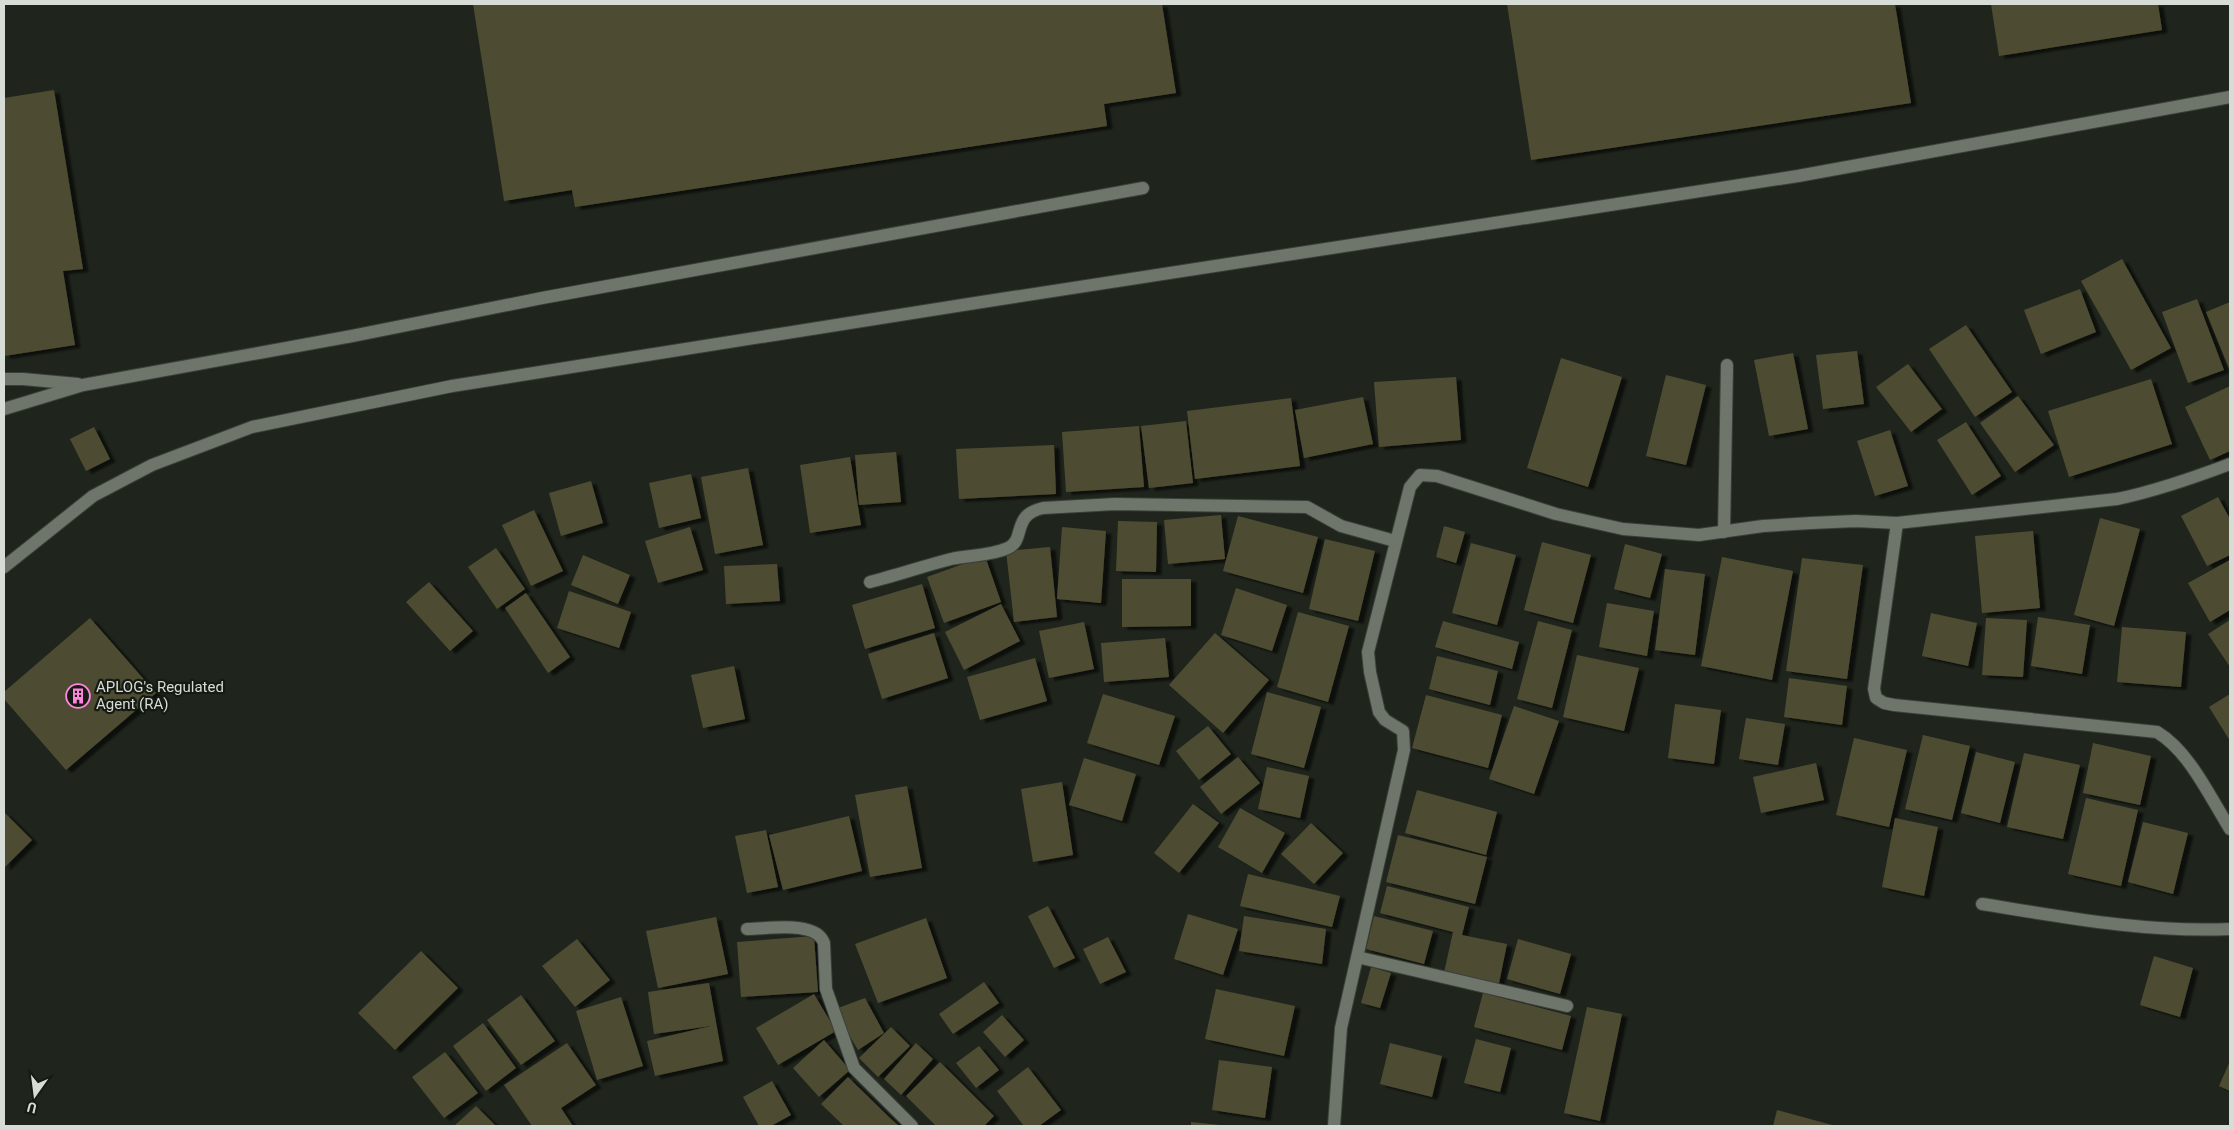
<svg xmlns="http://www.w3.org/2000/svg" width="2234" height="1130" font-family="Roboto,sans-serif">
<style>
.building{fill:#4d4c31;filter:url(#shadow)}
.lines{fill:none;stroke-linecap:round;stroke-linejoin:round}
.service-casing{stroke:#3a3f39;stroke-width:14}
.minor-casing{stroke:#3a3f39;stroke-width:14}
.service{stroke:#6e756b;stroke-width:12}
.minor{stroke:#6e756b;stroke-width:12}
.labels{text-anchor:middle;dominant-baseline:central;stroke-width:4.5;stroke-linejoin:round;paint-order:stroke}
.poi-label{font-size:15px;fill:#d8dcd6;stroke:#151b13;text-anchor:start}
</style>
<defs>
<filter id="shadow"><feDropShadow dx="5.5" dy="3" stdDeviation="1" flood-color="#0009"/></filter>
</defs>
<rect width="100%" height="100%" fill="#1f251c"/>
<path class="building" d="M 473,4 L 1162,4 L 1176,93 L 1104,104 L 1107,126 L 575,207 L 572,190 L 504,201 Z
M 1507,4 L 1895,4 L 1911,103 L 1531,160 Z
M 1991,4 L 2158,4 L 2162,30 L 1999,56 Z
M 54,90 L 83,269 L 63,271 L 75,345 L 4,356 L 4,98 Z
M 2122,259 L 2171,348 L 2131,370 L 2081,281 Z
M 2080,289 L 2096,332 L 2041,354 L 2024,310 Z
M 2197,299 L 2224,370 L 2188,383 L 2162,312 Z
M 2230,302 L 2230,371 L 2206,312 Z
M 1966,325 L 2012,392 L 1975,417 L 1929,349 Z
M 1857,351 L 1864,404 L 1823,409 L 1816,355 Z
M 1793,353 L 1808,429 L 1769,436 L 1754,360 Z
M 1561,358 L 1622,377 L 1588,487 L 1527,468 Z
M 1908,364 L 1942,409 L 1911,432 L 1876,387 Z
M 1666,375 L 1706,385 L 1686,465 L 1646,456 Z
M 1456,377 L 1461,440 L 1379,447 L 1374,382 Z
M 2151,379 L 2172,444 L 2069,477 L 2048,411 Z
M 2230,386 L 2230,451 L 2210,460 L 2185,407 Z
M 2018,396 L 2054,445 L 2015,472 L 1980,423 Z
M 1363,397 L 1373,444 L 1304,458 L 1295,410 Z
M 1291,398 L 1300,466 L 1195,479 L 1187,411 Z
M 1186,421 L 1193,483 L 1149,488 L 1141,426 Z
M 1966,422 L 2001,476 L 1972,495 L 1937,440 Z
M 1139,426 L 1144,487 L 1066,492 L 1062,432 Z
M 94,427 L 110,459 L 86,471 L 70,439 Z
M 1890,430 L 1908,486 L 1875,496 L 1857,441 Z
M 1054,445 L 1056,494 L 959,499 L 956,449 Z
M 896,452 L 901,502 L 859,505 L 855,455 Z
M 850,457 L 861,525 L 810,533 L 800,465 Z
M 748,468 L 763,545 L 715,554 L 701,477 Z
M 691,474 L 701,518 L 659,528 L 649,483 Z
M 591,481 L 603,523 L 561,536 L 549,493 Z
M 2218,497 L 2230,519 L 2230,555 L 2207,566 L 2181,516 Z
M 534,510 L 563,571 L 531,586 L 502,525 Z
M 1221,515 L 1225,559 L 1168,564 L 1164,520 Z
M 1238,516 L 1318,537 L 1303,593 L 1223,571 Z
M 2100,518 L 2140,529 L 2114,626 L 2074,615 Z
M 1118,521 L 1157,522 L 1156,572 L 1116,571 Z
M 1444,526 L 1465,532 L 1456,563 L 1436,557 Z
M 690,527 L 703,570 L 658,583 L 645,541 Z
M 1062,527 L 1106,531 L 1101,603 L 1057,599 Z
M 2033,531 L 2040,608 L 1982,613 L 1975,536 Z
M 1325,539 L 1375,551 L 1358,621 L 1309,609 Z
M 1542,542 L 1591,555 L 1573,623 L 1524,610 Z
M 1471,543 L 1516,555 L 1497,625 L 1452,613 Z
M 1625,544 L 1662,554 L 1650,598 L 1614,589 Z
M 1050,547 L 1057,617 L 1014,622 L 1006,551 Z
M 496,548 L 525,589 L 497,609 L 468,567 Z
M 583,555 L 630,575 L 618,604 L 571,585 Z
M 985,556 L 1001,602 L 944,623 L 927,577 Z
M 1722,557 L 1793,571 L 1772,680 L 1701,666 Z
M 1802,558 L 1863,565 L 1847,679 L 1786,671 Z
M 2230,560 L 2230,610 L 2210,622 L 2188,583 Z
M 777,564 L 780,601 L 726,604 L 724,566 Z
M 1665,569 L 1705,574 L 1695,655 L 1655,650 Z
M 1122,579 L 1191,579 L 1191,626 L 1122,627 Z
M 429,582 L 473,631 L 450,651 L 406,602 Z
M 922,584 L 935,628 L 865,649 L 852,605 Z
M 1236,588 L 1287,605 L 1272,651 L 1221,635 Z
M 569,591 L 631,612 L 619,648 L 557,628 Z
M 526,593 L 570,657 L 548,673 L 505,608 Z
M 1607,603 L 1654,611 L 1647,656 L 1599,647 Z
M 1001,604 L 1020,641 L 964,670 L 945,632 Z
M 1298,612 L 1349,626 L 1328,702 L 1277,687 Z
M 1931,613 L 1977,623 L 1968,666 L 1922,656 Z
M 2038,617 L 2090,625 L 2082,674 L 2031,666 Z
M 90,618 L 156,693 L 66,770 L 4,699 L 4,692 Z
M 1986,618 L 2027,620 L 2023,677 L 1982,675 Z
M 2230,620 L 2230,667 L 2208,634 Z
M 1443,621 L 1519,642 L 1512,669 L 1435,647 Z
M 1538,621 L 1572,630 L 1552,708 L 1517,699 Z
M 1084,622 L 1094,669 L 1049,678 L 1039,631 Z
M 2122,627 L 2186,632 L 2181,687 L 2117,682 Z
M 934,633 L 948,678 L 882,699 L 868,654 Z
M 1215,633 L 1269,680 L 1223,733 L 1169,685 Z
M 1165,638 L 1169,677 L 1104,682 L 1101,643 Z
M 1577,655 L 1639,668 L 1624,731 L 1563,717 Z
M 1437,656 L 1498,671 L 1490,705 L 1429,689 Z
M 1035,658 L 1047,701 L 980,720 L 967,677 Z
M 734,666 L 745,719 L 703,728 L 691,675 Z
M 1789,678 L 1847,686 L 1842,725 L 1784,717 Z
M 1267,692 L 1321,707 L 1304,768 L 1251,754 Z
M 1103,694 L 1175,716 L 1159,765 L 1087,743 Z
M 2230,694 L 2230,741 L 2209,707 Z
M 1426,695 L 1502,715 L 1488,768 L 1412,748 Z
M 1675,704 L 1721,710 L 1714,764 L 1668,758 Z
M 1514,706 L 1559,721 L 1534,794 L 1489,779 Z
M 1746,718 L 1785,724 L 1778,765 L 1739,759 Z
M 1208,726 L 1231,754 L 1199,780 L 1176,751 Z
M 1923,735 L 1970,746 L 1952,820 L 1905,809 Z
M 1854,738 L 1907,750 L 1889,827 L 1836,815 Z
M 2093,743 L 2151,756 L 2140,805 L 2083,793 Z
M 1976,752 L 2015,762 L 2000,823 L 1961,813 Z
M 2024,753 L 2080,765 L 2063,839 L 2007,827 Z
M 1238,757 L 1260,783 L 1221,814 L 1200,787 Z
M 1084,758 L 1136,774 L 1122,821 L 1069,805 Z
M 1816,763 L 1824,800 L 1761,813 L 1753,777 Z
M 1267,767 L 1309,776 L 1300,818 L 1258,809 Z
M 1062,782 L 1073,855 L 1033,862 L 1021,789 Z
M 907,786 L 922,868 L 870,877 L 855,795 Z
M 1417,790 L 1497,812 L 1486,855 L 1405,833 Z
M 2086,798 L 2138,810 L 2121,886 L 2068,874 Z
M 1193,804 L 1219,823 L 1179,873 L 1154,853 Z
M 1240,808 L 1285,833 L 1262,873 L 1218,847 Z
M 4,812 L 32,840 L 4,868 Z
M 849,816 L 862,871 L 783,890 L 769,835 Z
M 1895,818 L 1938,827 L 1924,896 L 1882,887 Z
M 2143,822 L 2188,833 L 2173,894 L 2128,882 Z
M 1311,823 L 1343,853 L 1314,884 L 1281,854 Z
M 766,830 L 778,887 L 747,893 L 735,836 Z
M 1398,835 L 1487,857 L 1475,904 L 1386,882 Z
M 1248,874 L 1340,896 L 1332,927 L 1240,906 Z
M 1387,886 L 1469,907 L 1462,935 L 1507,944 L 1498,988 L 1443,977 L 1453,932 L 1380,913 Z
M 1048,906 L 1075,958 L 1054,968 L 1028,916 Z
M 1188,914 L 1238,929 L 1223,975 L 1174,959 Z
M 1244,916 L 1326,929 L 1322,964 L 1239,951 Z
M 1374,916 L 1433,931 L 1424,964 L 1366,949 Z
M 716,917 L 728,974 L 658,988 L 646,931 Z
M 926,918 L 947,978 L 878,1003 L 855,944 Z
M 814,936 L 818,992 L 741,997 L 737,942 Z
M 1108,937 L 1126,972 L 1100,984 L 1083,949 Z
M 577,939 L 610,980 L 575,1007 L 542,966 Z
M 1518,939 L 1571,954 L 1560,994 L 1507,979 Z
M 421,951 L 458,988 L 395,1050 L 358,1013 Z
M 2154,956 L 2193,968 L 2180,1017 L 2140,1005 Z
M 1371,967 L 1391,973 L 1380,1008 L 1361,1003 Z
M 984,982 L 999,1003 L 953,1034 L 939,1014 Z
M 709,983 L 723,1061 L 655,1076 L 647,1041 L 711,1026 L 654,1034 L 648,992 Z
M 1216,989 L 1295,1006 L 1284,1056 L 1205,1039 Z
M 1483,993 L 1571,1016 L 1562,1050 L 1474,1027 Z
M 814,994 L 836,1031 L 778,1065 L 756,1028 Z
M 521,995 L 555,1041 L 521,1065 L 487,1020 Z
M 621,997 L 643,1066 L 597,1080 L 576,1011 Z
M 865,998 L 884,1033 L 858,1050 L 846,1030 L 838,1008 Z
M 1587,1007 L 1622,1014 L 1600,1121 L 1564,1113 Z
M 1002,1015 L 1024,1040 L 1005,1057 L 983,1032 Z
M 483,1023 L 516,1068 L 486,1091 L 453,1046 Z
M 891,1027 L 910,1046 L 878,1077 L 859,1058 Z
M 1476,1039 L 1511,1048 L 1500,1092 L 1464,1083 Z
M 824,1040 L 850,1070 L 819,1097 L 793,1068 Z
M 567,1043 L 596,1085 L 561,1108 L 573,1126 L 532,1126 L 504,1085 Z
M 916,1043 L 933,1059 L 901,1095 L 884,1079 Z
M 1390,1043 L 1442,1056 L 1432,1097 L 1380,1084 Z
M 979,1046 L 999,1070 L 976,1088 L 956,1063 Z
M 445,1052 L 478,1093 L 444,1118 L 412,1077 Z
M 1219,1060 L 1272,1067 L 1265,1118 L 1212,1110 Z
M 2230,1061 L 2230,1091 L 2219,1086 Z
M 940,1062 L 994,1116 L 984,1126 L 936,1126 L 906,1096 Z
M 1028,1067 L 1061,1110 L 1039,1126 L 1024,1126 L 997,1091 Z
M 848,1077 L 890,1118 L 899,1126 L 844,1126 L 821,1104 Z
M 772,1081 L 791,1115 L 771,1126 L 759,1126 L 743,1097 Z
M 476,1106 L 496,1126 L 454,1126 Z
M 1777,1110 L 1836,1126 L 1773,1126 Z
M 1191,1122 L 1220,1125 L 1220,1126 L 1191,1126 Z"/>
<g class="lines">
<g class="service-casing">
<path id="service" d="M 4,379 L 23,379 L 78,384
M 4,409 L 83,385 L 352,336 L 542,298 L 1143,188
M 4,567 L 93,496 L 152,465 L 252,427 L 452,386 L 969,304 L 1798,176 L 2230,97"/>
</g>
<g class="minor-casing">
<path id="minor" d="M 1897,523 L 1874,689 L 1876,698 L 1884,703 L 1894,705 L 2157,732 C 2189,751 2210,797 2230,829
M 1724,532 L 1727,365
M 870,582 C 897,575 924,566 951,559 C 970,555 990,556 1008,548 C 1026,540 1011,515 1043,508 L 1115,504 L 1307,507 L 1341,526 L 1395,541
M 1982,904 C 2063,917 2147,933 2230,929
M 747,929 C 768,929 816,920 824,943 L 826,989 L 854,1068 L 912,1126
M 1357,957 L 1567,1006
M 1334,1126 L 1341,1028 L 1404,750 L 1403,731 L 1385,720 L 1379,712 L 1370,672 L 1368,652 L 1410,487 L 1420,475 L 1437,476 L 1556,514 L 1623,529 L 1699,535 L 1763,526 L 1811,523 L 1856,521 L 1897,523 L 2117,499 C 2156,491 2193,478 2230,464"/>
</g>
<use href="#service" class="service"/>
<use href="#minor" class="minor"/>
</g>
<defs>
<g id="building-ring" transform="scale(1.25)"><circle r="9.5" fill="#151b13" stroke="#ff85de" stroke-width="1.5"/><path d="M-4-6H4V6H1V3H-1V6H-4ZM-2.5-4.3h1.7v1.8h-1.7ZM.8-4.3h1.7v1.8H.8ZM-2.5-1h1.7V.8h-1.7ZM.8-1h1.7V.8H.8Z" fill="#ff85de"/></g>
</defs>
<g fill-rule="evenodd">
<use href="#building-ring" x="78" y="696"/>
</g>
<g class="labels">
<g class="poi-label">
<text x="96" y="687">APLOG's Regulated<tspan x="96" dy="17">Agent (RA)</tspan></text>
</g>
</g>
<rect width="2234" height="1130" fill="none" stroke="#d8dcd6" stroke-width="10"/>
<g transform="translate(35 1095) rotate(194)" stroke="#151b13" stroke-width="4" paint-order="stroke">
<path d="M0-4L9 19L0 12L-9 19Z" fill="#d8dcd6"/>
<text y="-8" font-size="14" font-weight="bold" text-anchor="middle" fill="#d8dcd6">U</text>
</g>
</svg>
